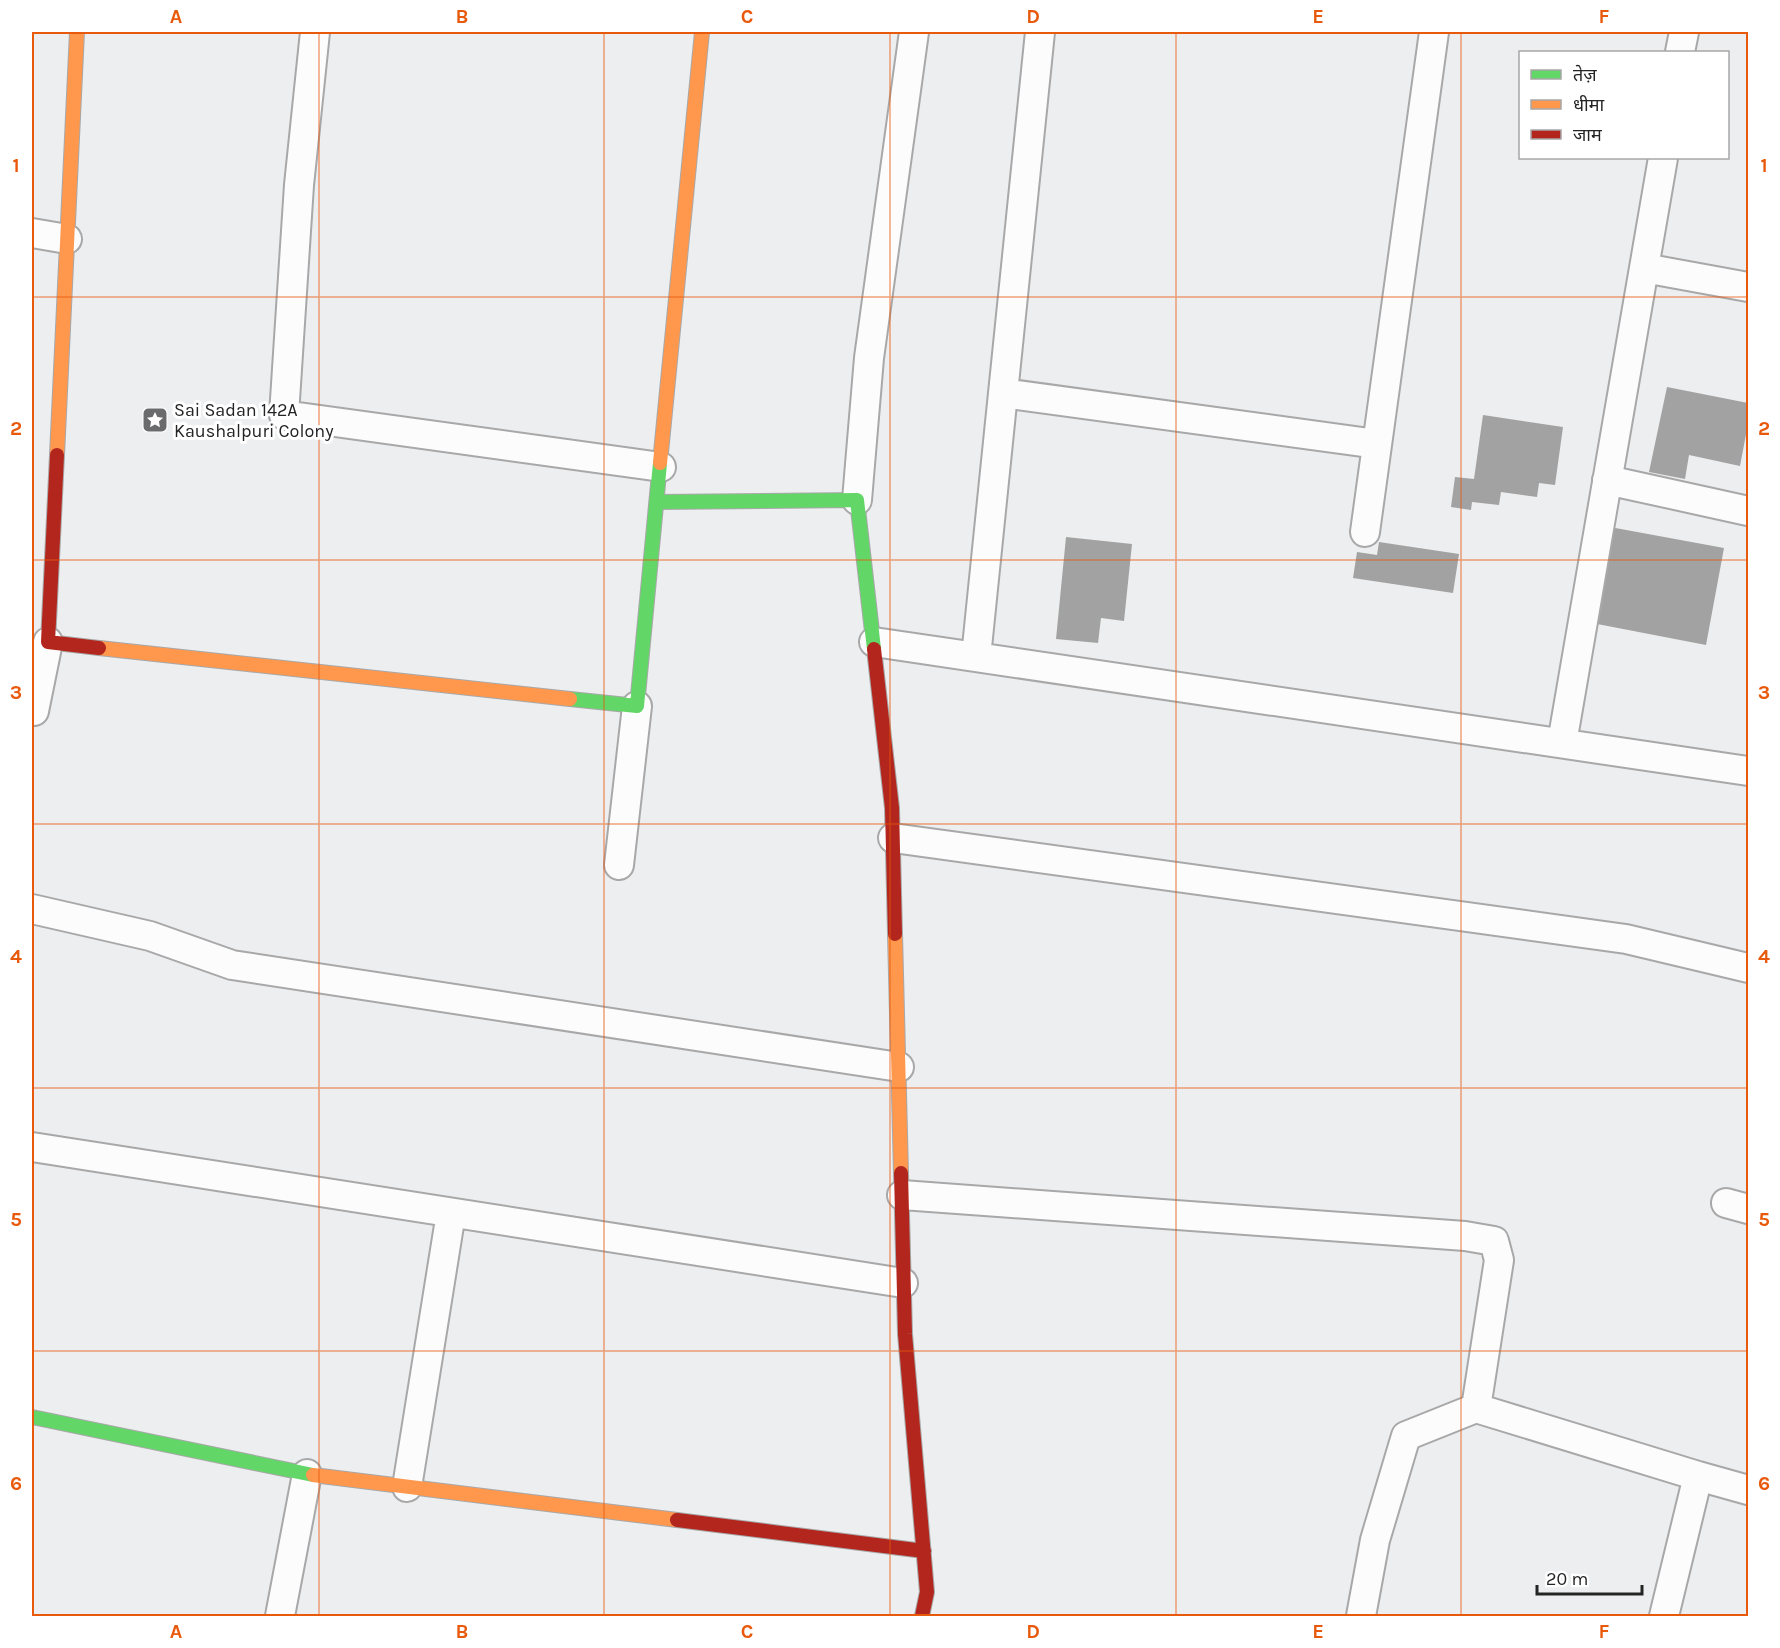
<svg xmlns="http://www.w3.org/2000/svg" width="1780" height="1648" font-family="Karla,'Noto Sans Devanagari',sans-serif">
<style>
.building{fill:#a2a2a2}
.lines{fill:none;stroke-linecap:round;stroke-linejoin:round}
.street-casing{stroke:#a8a8a9;stroke-width:32}
.fast-casing{stroke:#a8a8a9;stroke-width:16}
.slow-casing{stroke:#a8a8a9;stroke-width:16}
.jam-casing{stroke:#a8a8a9;stroke-width:16}
.street{stroke:#fcfcfd;stroke-width:28}
.fast{stroke:#63d668;stroke-width:14}
.slow{stroke:#ff974d;stroke-width:14}
.jam{stroke:#b3261e;stroke-width:14}
.grid{fill:none;stroke:#e8590c;stroke-width:1.5;stroke-opacity:0.55}
.labels{text-anchor:middle;dominant-baseline:central;stroke-width:6;stroke-linejoin:round;paint-order:stroke}
.poi-label{font-size:18px;fill:#242425;stroke:#fff;text-anchor:start}
.neatline{fill:none;stroke:#e8590c;stroke-width:2}
.grid-label{font-size:20px;text-anchor:middle;font-weight:bold;fill:#e8590c}
</style>
<rect width="100%" height="100%" fill="#edeeef"/>
<path class="building" d="M 1667,387 L 1748,403 L 1748,424 L 1740,466 L 1689,455 L 1685,479 L 1649,472 Z
M 1483,415 L 1563,427 L 1555,485 L 1539,483 L 1537,497 L 1501,492 L 1499,505 L 1472,502 L 1471,510 L 1451,507 L 1455,477 L 1474,479 Z
M 1610,527 L 1724,548 L 1706,645 L 1592,623 Z
M 1066,537 L 1132,544 L 1124,621 L 1101,618 L 1098,643 L 1056,639 Z
M 1379,542 L 1459,554 L 1453,593 L 1353,578 L 1357,552 L 1377,555 Z"/>
<g class="lines">
<g class="street-casing">
<path id="street" d="M 315,32 L 299,185 L 284,415 L 661,467
M 1680,52 L 1684,32
M 32,233 L 67,239
M 1644,268 L 1748,287
M 1003,393 L 1377,444
M 1607,480 L 1748,511
M 857,500 L 869,358 L 914,32
M 1365,532 L 1434,32
M 874,642 L 1748,771
M 976,657 L 1040,32
M 32,710 L 34,711 L 48,642
M 1562,743 L 1663,158
M 893,838 L 1626,939 L 1748,968
M 619,865 L 637,706
M 32,909 L 150,936 L 232,965 L 899,1067
M 32,1147 L 903,1283
M 902,1195 L 1465,1236 L 1494,1241 L 1499,1260 L 1476,1408
M 1726,1203 L 1748,1209
M 407,1487 L 451,1213
M 280,1616 L 307,1474
M 1361,1616 L 1375,1540 L 1406,1436 L 1476,1408 L 1698,1476 L 1748,1490
M 1664,1616 L 1698,1476"/>
</g>
<g class="fast-casing">
<path id="fast" d="M 657,502 L 857,500 L 874,649
M 570,699 L 637,706 L 660,463
M 32,1417 L 313,1475"/>
</g>
<g class="slow-casing">
<path id="slow" d="M 57,455 L 77,32
M 660,463 L 702,32
M 99,648 L 570,699
M 895,934 L 901,1173
M 313,1475 L 677,1520"/>
</g>
<g class="jam-casing">
<path id="jam" d="M 57,455 L 48,642 L 99,648
M 874,649 L 892,808 L 895,934
M 901,1173 L 905,1334 L 927,1592 L 922,1616
M 677,1520 L 924,1551"/>
</g>
<use href="#street" class="street"/>
<use href="#fast" class="fast"/>
<use href="#slow" class="slow"/>
<use href="#jam" class="jam"/>
</g>
<path class="grid" d="M 319,32 L 319,1616M 604,32 L 604,1616M 890,32 L 890,1616M 1176,32 L 1176,1616M 1461,32 L 1461,1616M 32,297 L 1748,297M 32,560 L 1748,560M 32,824 L 1748,824M 32,1088 L 1748,1088M 32,1351 L 1748,1351"/>
<defs>
<g id="sight-square" transform="scale(1.35)"><rect x="-9" y="-9" width="18" height="18" rx="4" fill="#6a6b6c" stroke="#fff"/><path d="M0-6L1.8-2.2L6-1.7L2.9 1.2L3.7 5.4L0 3.3L-3.7 5.4L-2.9 1.2L-6-1.7L-1.8-2.2Z" fill="#fff"/></g>
</defs>
<g fill-rule="evenodd">
<use href="#sight-square" x="155" y="420"/>
</g>
<g class="labels">
<g class="poi-label">
<text x="174" y="410">Sai Sadan 142A<tspan x="174" dy="21">Kaushalpuri Colony</tspan></text>
</g>
</g>
<rect width="1780" height="1648" fill="none" stroke="#ffffff" stroke-width="66"/>
<rect x="1519" y="51" width="210" height="108" fill="#ffffff" stroke="#a7a7a8" stroke-width="1.5"/>
<rect x="1531" y="70" width="30" height="9" fill="#63d668" stroke="#a7a7a8" stroke-width="1.5"/>
<text x="1573" y="81" font-size="18" fill="#242425">तेज़</text>
<rect x="1531" y="100" width="30" height="9" fill="#ff974d" stroke="#a7a7a8" stroke-width="1.5"/>
<text x="1573" y="111" font-size="18" fill="#242425">धीमा</text>
<rect x="1531" y="130" width="30" height="9" fill="#b3261e" stroke="#a7a7a8" stroke-width="1.5"/>
<text x="1573" y="141" font-size="18" fill="#242425">जाम</text>
<path d="M1537 1585v9h105v-9" fill="none" stroke="#242425" stroke-width="3"/>
<text x="1546" y="1585" font-size="18" fill="#242425" stroke="#ffffff" stroke-width="4.5" paint-order="stroke">20 m</text>
<rect x="33" y="33" width="1714" height="1582" class="neatline"/>
<g class="grid-label">
<text x="176" y="23">A</text>
<text x="462" y="23">B</text>
<text x="747" y="23">C</text>
<text x="1033" y="23">D</text>
<text x="1318" y="23">E</text>
<text x="1604" y="23">F</text>
<text x="16" y="172">1</text>
<text x="1764" y="172">1</text>
<text x="16" y="435">2</text>
<text x="1764" y="435">2</text>
<text x="16" y="699">3</text>
<text x="1764" y="699">3</text>
<text x="16" y="963">4</text>
<text x="1764" y="963">4</text>
<text x="16" y="1226">5</text>
<text x="1764" y="1226">5</text>
<text x="16" y="1490">6</text>
<text x="1764" y="1490">6</text>
<text x="176" y="1638">A</text>
<text x="462" y="1638">B</text>
<text x="747" y="1638">C</text>
<text x="1033" y="1638">D</text>
<text x="1318" y="1638">E</text>
<text x="1604" y="1638">F</text>
</g>
</svg>
